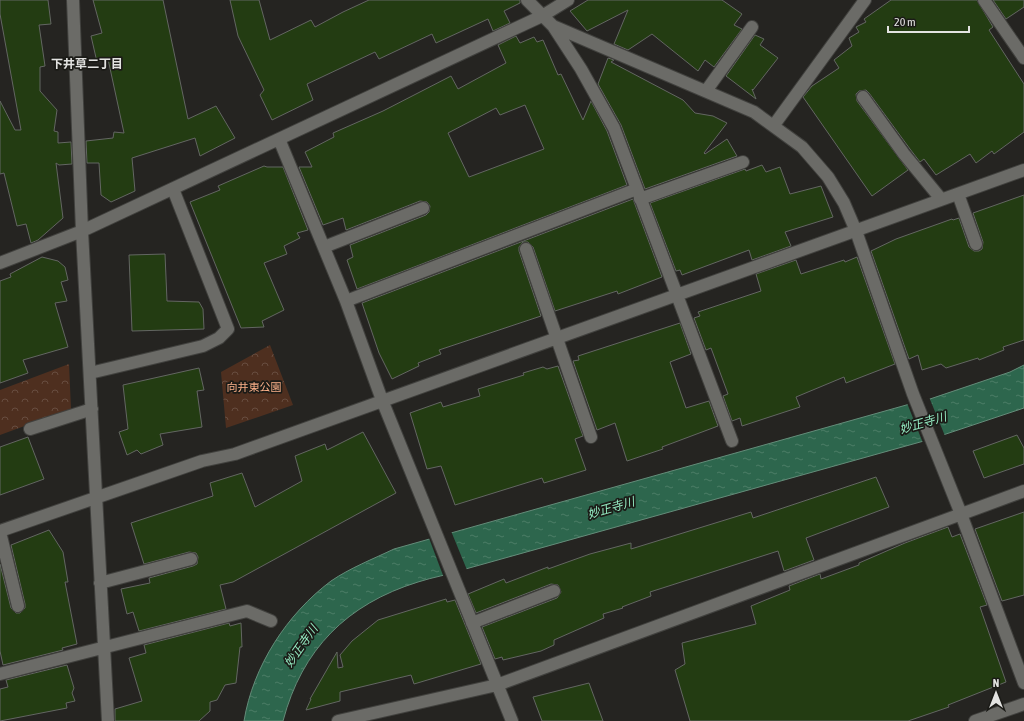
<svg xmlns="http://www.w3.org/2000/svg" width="1024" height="721" font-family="'Asap Condensed','Noto Sans JP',sans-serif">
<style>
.park{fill:url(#park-crowns)}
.water{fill:url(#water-ripples);stroke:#648c79}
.pier{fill:#252421}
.building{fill:#233c12;stroke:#636662;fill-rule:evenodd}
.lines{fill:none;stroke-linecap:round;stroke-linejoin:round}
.minor-casing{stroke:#41413e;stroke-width:14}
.minor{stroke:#6b6b67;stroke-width:12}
.labels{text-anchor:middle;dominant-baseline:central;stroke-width:3.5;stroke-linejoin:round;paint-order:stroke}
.park-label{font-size:11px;fill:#fbb089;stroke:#1b1b17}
.neighbourhood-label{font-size:12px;font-weight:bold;fill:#e3e3e1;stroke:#1b1b17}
.water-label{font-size:12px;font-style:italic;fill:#95ecc3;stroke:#1b1b17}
</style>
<defs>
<pattern id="park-crowns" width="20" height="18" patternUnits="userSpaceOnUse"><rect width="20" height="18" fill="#4e2f1f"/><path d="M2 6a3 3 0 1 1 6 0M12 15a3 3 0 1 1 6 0" fill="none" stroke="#674d3f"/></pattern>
<pattern id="water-ripples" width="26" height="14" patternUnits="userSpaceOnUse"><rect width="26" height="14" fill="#2d664d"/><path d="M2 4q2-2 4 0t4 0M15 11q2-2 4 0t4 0" fill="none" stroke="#4b7c66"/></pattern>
</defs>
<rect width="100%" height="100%" fill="#252421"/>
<path class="park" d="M 270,345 L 293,405 L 226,428 L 221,372 Z
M 69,364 L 71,409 L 0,435 L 0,390 Z"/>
<path class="water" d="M 1024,365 L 1024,408 L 931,439 L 462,570 C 448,575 433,577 418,582 C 347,604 302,649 283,721 L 244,721 C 253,666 287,614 331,581 C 350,568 373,559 394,549 L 917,402 L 927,400 L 1010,372 Z"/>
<path class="pier" d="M 929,397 L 945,436 L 923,443 L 907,403 Z
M 451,531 L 467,570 L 444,578 L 429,538 Z"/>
<path class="building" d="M 0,0 L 48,0 L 51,24 L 39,25 L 45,66 L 40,67 L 40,91 L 57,110 L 54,131 L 58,132 L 58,143 L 71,142 L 72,164 L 59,165 L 56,163 L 63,218 L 38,240 L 31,243 L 26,224 L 17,226 L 4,173 L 0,174 L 0,101 L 15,130 L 21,130 L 0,14 Z
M 93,0 L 163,0 L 188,119 L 216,106 L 235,138 L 200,156 L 195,138 L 132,158 L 135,191 L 111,202 L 101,195 L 99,163 L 87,163 L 86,141 L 113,138 L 114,132 L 124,133 L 108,59 L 97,62 L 91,36 L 102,33 Z
M 230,0 L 259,0 L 270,40 L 311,20 L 315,27 L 343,12 L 369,0 L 520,0 L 520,3 L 504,11 L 510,23 L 493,31 L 488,19 L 436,43 L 432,34 L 379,59 L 375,52 L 307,84 L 313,100 L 272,120 L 260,95 L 264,90 L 238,36 Z
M 588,0 L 722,0 L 742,14 L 734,25 L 742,29 L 714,67 L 705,60 L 698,71 L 652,34 L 628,50 L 614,44 L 628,10 L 587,31 L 570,11 Z
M 891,0 L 977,0 L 993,27 L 989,30 L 1024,84 L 1024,132 L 994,154 L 992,151 L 976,163 L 970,154 L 936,175 L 924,159 L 920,162 L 910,149 L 869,93 L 866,90 L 859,91 L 856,94 L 857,101 L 908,170 L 872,196 L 803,97 L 812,86 L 839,68 L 834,60 L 852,46 L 849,38 L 859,32 L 856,27 L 866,22 L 864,19 Z
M 993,0 L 1024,0 L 1024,7 L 1006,19 Z
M 755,35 L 764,39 L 760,45 L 778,58 L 753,90 L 752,89 L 756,99 L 726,76 Z
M 516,36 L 520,43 L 534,37 L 537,42 L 543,40 L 558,75 L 561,74 L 583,120 L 591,101 L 607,131 L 627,185 L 357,289 L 347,260 L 353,257 L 350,245 L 426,215 L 429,212 L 430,206 L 427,202 L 420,201 L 346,230 L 343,218 L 323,225 L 299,167 L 312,167 L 305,152 L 334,137 L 333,133 L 383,111 L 451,76 L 458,89 L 506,63 L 498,45 ZM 525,105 L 544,149 L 469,177 L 448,133 L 496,108 L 500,115 Z
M 608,58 L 614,60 L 611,62 L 683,100 L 695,113 L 713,116 L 727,123 L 704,153 L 705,154 L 727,139 L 737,156 L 645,189 L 621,125 L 598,84 Z
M 762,165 L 766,172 L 780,167 L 790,194 L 821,186 L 833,217 L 785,232 L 791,246 L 752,260 L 749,250 L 682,275 L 680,270 L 676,271 L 650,203 L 745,169 L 746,171 Z
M 264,166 L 267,167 L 283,167 L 308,230 L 297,233 L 300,238 L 284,246 L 287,254 L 264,263 L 284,310 L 262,321 L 264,327 L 241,328 L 190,202 L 220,190 L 218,186 Z
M 1024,195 L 1024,340 L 1003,347 L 1004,350 L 979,360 L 978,358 L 946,368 L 941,364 L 922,370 L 918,355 L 909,359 L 871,251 L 896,239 L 952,219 L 953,220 L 959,218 L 969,247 L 974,251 L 979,251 L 982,249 L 983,242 L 973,213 Z
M 633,199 L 662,277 L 618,294 L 617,291 L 555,311 L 533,247 L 528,242 L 523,242 L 519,247 L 519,251 L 541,316 L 439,350 L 441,354 L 418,363 L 419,366 L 392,379 L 379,353 L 362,303 Z
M 165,254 L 167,301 L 199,302 L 203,309 L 204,329 L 132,331 L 129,255 Z
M 42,257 L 58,261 L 65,267 L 68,280 L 61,282 L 67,301 L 55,303 L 68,347 L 23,360 L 28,373 L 0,383 L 0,281 L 11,277 L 10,274 Z
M 857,257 L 895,364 L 846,383 L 844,377 L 796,397 L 800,407 L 742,426 L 740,418 L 732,421 L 723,396 L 728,394 L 711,348 L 706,350 L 694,318 L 700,316 L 698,312 L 761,291 L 756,274 L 796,260 L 801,274 L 844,260 L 845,262 Z
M 680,323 L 691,354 L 670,362 L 686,408 L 709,401 L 718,426 L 662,447 L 663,449 L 627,461 L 615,423 L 597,430 L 573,361 L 579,360 L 578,356 Z
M 558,366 L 583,436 L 575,439 L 586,470 L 544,483 L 542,478 L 455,505 L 441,466 L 427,469 L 410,413 L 441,402 L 443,407 L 480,396 L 478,389 L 524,375 L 523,373 L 543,367 L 547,369 Z
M 199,368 L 204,390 L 197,391 L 202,427 L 160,434 L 163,445 L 141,454 L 137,450 L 127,455 L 119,432 L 128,429 L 123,385 Z
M 363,432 L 396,493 L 233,582 L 220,585 L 226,609 L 139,631 L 133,612 L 127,614 L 121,589 L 150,583 L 149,578 L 193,566 L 197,564 L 198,557 L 196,553 L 189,552 L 144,564 L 131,523 L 213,496 L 210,483 L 242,473 L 255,507 L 302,481 L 295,456 L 325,444 L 327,450 Z
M 1017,435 L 1024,448 L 1024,464 L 984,478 L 973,451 Z
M 28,437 L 44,479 L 0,495 L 0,447 Z
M 876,477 L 889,507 L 806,538 L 814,560 L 784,571 L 778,551 L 650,592 L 651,596 L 622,607 L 623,608 L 603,614 L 604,618 L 554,640 L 554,645 L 541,651 L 503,660 L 502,657 L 495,659 L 482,627 L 557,598 L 561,592 L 558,585 L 551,584 L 476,613 L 468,594 L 504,579 L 506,583 L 548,567 L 548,569 L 590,554 L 631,543 L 631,549 L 751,512 L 753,518 Z
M 1024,512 L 1024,595 L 1002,601 L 975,529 Z
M 948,527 L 952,537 L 960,534 L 987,605 L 980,607 L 1006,682 L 948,705 L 949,707 L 908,721 L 690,721 L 675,670 L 685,664 L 682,643 L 756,624 L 751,606 L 790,590 L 789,586 L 820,574 L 821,579 L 859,565 L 859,563 L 905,543 Z
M 49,530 L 63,552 L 68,582 L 65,582 L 77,644 L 62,648 L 63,650 L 3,665 L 0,651 L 0,564 L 11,608 L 16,613 L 20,613 L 25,608 L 25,604 L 11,545 Z
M 446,599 L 447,602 L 455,600 L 481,664 L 414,684 L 411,675 L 340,692 L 340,701 L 306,710 L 311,699 L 310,699 L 337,652 L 338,668 L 343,667 L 340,655 L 352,641 L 378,620 Z
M 229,623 L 230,626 L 241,623 L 242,647 L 240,647 L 236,683 L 225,685 L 217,700 L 210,702 L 210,711 L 199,721 L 115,721 L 115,709 L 142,701 L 129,658 L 146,653 L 144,645 Z
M 67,665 L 74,688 L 72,693 L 75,701 L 66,703 L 67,708 L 0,721 L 0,689 L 8,687 L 6,680 Z
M 589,683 L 603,721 L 542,721 L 533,697 Z"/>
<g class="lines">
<g class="minor-casing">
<path id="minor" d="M 73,0 L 82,231 L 108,721
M 527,0 L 553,26 L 754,112 L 802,147 L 828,177 L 844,203 L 856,231 L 913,394 L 961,514 L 1024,683
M 984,0 L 1024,58
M 553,26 L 581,69 L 614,128 L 732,441
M 706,91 L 752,27
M 863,97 L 904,154 L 941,199
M 774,125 L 865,0
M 279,139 L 346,301 L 382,400 L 512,721
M 958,194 L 976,244
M 640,199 L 743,162
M 324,247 L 423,208
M 526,249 L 591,437
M 0,263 L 82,231 L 542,16 L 568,0
M 346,301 L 637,189
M 90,373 L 203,346 L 219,338 L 228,329 L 173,189
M 30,429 L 92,409
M 0,531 L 202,461 L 235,454 L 1024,170
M 0,532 L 18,606
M 100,583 L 191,559
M 472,623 L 554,591
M 0,674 L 247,611 L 271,621
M 338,721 L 497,685 L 1024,491
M 975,721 L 1024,704"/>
</g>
<use href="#minor" class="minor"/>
</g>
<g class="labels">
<g class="park-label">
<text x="254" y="387">向井東公園</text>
</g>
<g class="neighbourhood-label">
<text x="87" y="64">下井草二丁目</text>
</g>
<g class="water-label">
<text transform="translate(923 423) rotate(-16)">妙正寺川</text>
<text transform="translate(611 508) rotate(-16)">妙正寺川</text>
<text transform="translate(301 646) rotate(-55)">妙正寺川</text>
</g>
</g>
<g transform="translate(996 693)" stroke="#1b1b17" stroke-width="3" paint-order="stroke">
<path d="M0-3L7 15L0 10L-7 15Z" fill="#e3e3e1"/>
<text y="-6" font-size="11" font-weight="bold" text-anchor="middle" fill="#e3e3e1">N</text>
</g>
<path d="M888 26v6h81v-6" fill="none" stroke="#e3e3e1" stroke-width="2"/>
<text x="894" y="26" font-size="12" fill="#e3e3e1" stroke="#1b1b17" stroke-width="3" paint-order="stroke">20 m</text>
</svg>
